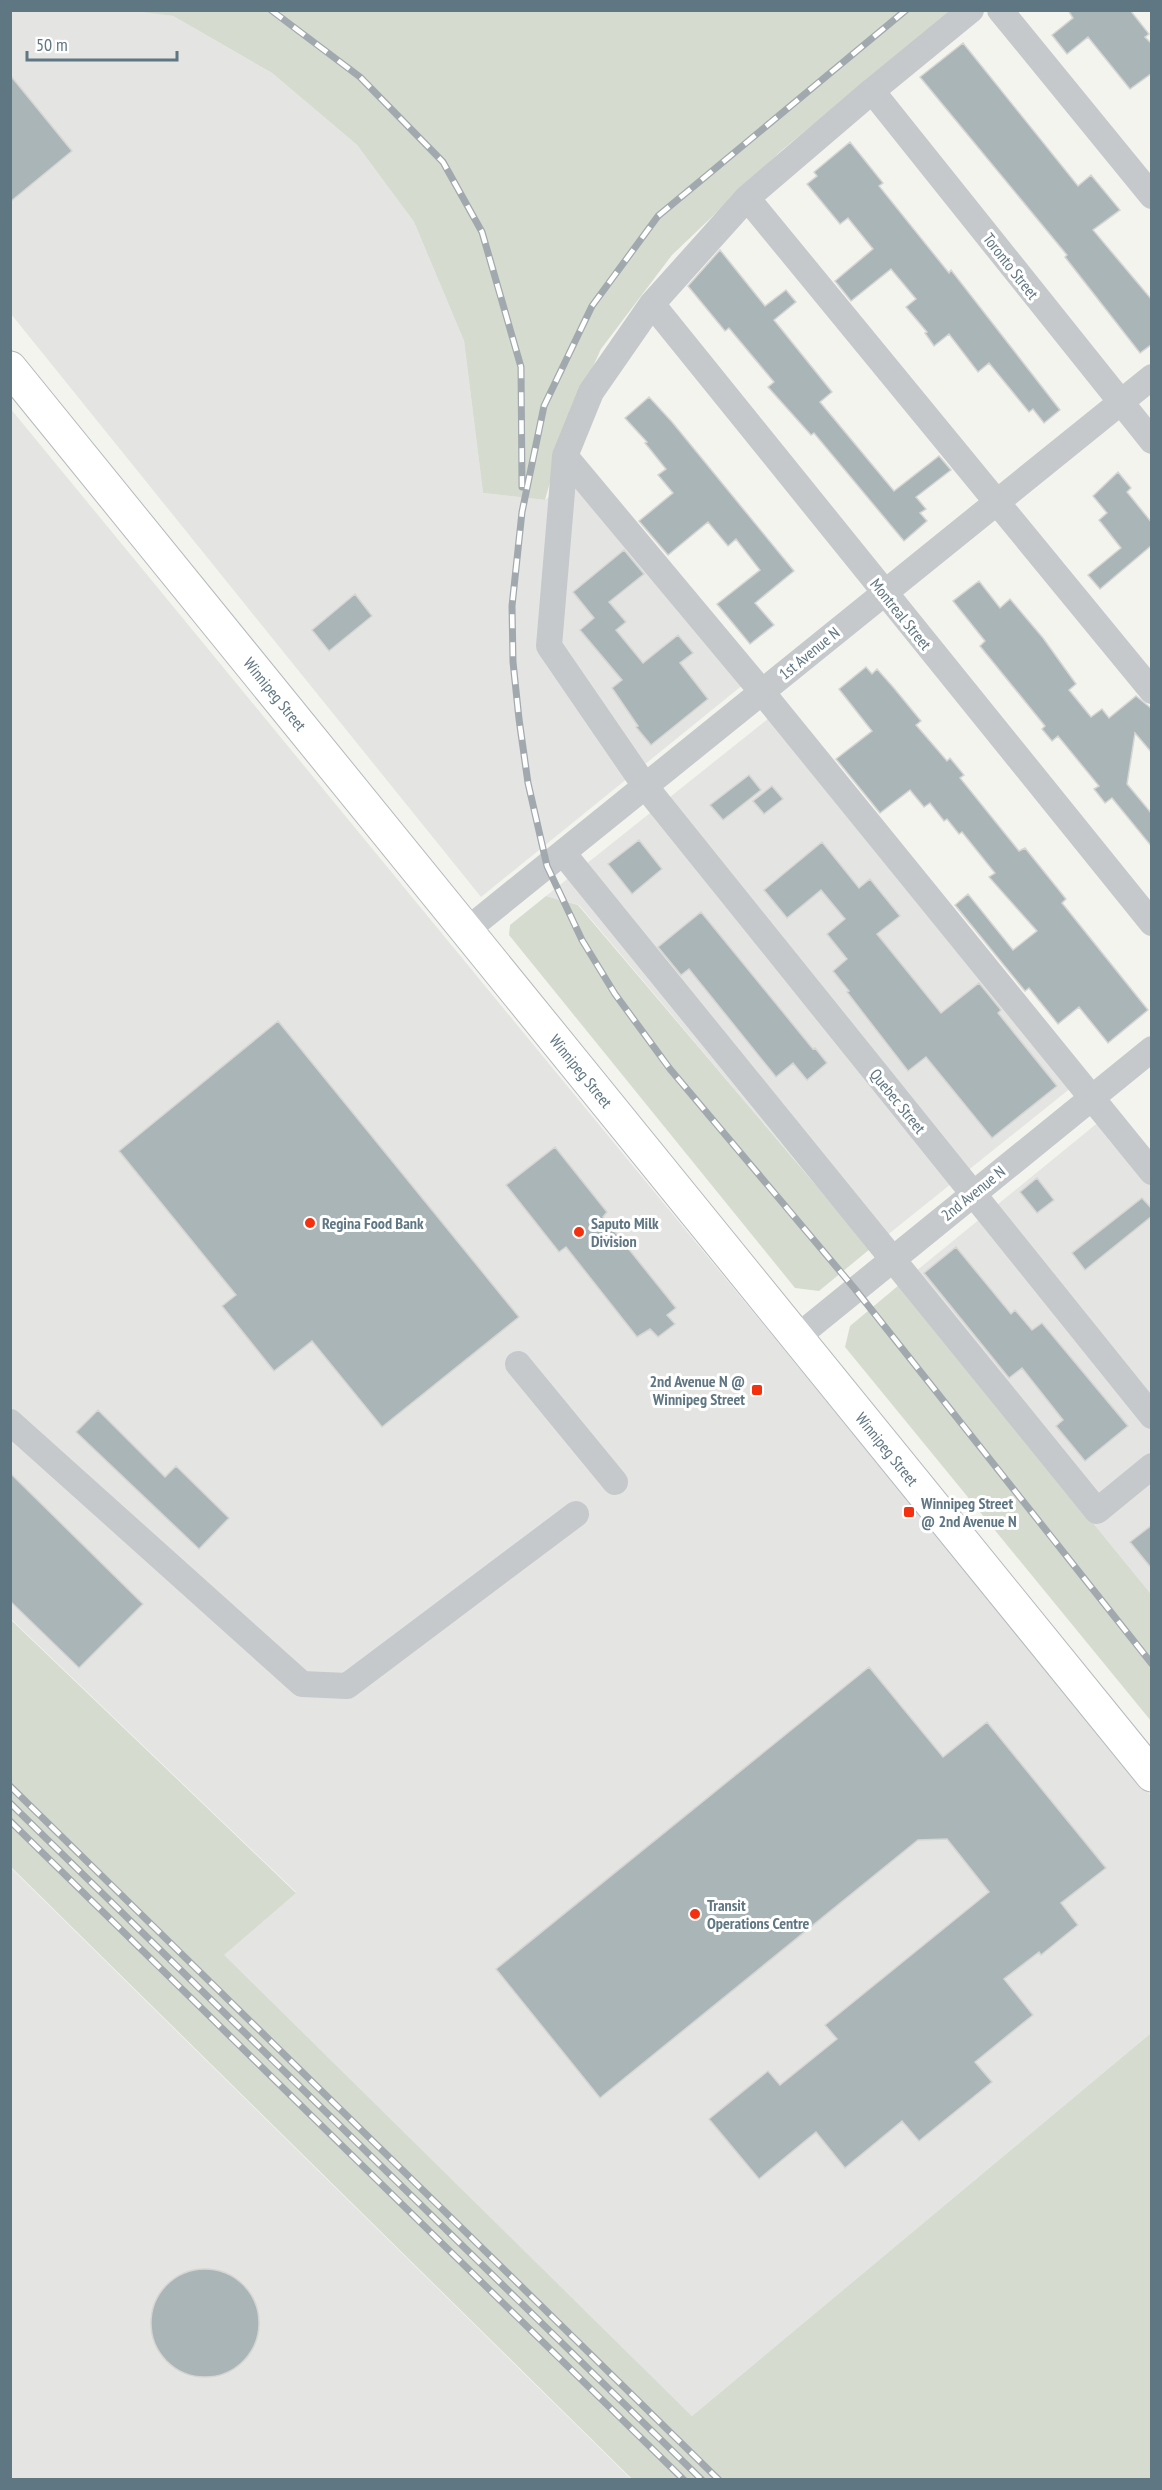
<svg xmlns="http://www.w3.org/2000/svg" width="1162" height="2490" font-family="'PT Sans Narrow',sans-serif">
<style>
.built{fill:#e4e5e2}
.green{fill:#d5dccf}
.building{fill:#aab5b8;stroke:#d5d5d2;stroke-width:1.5}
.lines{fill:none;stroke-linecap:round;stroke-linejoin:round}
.major-casing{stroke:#b5babd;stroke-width:35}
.minor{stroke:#c5c9cb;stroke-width:26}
.major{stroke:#fff;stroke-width:33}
.rail-casing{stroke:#a2a9ae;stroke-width:7}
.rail{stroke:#fff;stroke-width:4.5;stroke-dasharray:14;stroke-linecap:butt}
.poi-dot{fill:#f5300e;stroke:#fff;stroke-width:2}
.labels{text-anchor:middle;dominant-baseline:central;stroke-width:6;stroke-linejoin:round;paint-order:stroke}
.street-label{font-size:16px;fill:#5f7683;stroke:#fff}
.poi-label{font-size:16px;font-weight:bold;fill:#5f7683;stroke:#fff;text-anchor:start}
</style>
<rect width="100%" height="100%" fill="#f4f4ef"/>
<path class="built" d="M 135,10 L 173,16 L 272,73 L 357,145 L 414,222 L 464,341 L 483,493 L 545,500 L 573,476 L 744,684 L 481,897 L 11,314 L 10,11 Z
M 10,408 L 1151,1796 L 1151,2033 L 692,2416 L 223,1955 L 296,1892 L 11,1619 Z
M 769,718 L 1072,1087 L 870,1249 L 579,905 L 546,896 Z
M 1101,1120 L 1151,1182 L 1151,1594 L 899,1285 Z
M 11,1868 L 631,2479 L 11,2479 Z"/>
<path class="green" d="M 135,11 L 951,11 L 781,151 L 672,255 L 601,349 L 566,426 L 545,500 L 483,493 L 464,341 L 414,222 L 357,145 L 272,73 L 173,16 Z
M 546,896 L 578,905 L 870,1249 L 819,1291 L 795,1288 L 509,935 L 510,925 Z
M 899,1285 L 1151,1594 L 1151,1721 L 845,1347 L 850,1326 Z
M 10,1619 L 296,1893 L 224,1955 L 692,2416 L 1151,2033 L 1151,2479 L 632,2479 L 11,1867 Z"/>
<path class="building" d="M 1068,10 L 1130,10 L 1149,34 L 1145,37 L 1152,44 L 1152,73 L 1130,89 L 1088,37 L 1067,54 L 1052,35 L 1073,18 Z
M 963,43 L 1078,186 L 1091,175 L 1120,210 L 1093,230 L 1152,300 L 1152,344 L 1140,353 L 1065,257 L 1067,255 L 920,77 Z
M 10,75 L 72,151 L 10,202 Z
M 850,142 L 883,183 L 879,186 L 949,273 L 951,270 L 1060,410 L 1044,423 L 1033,409 L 1029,412 L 989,363 L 978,372 L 949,334 L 934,346 L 925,333 L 927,332 L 906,307 L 916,299 L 891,269 L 851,301 L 835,281 L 873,249 L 848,218 L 840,224 L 807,184 L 817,176 L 814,172 Z
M 720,250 L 765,306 L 786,290 L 796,302 L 774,320 L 832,392 L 820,402 L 894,491 L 939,456 L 951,470 L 916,497 L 926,509 L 920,513 L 927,521 L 904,541 L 814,433 L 811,435 L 768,387 L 774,382 L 729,328 L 725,331 L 688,286 Z
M 649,397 L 672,422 L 794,571 L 755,603 L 774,625 L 750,644 L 717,604 L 760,570 L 736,539 L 728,546 L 708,522 L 668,555 L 639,521 L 673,493 L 658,475 L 666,469 L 645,443 L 647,442 L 625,418 Z
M 1118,472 L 1131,488 L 1127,492 L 1152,523 L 1152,545 L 1100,589 L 1088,575 L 1121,548 L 1099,520 L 1107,513 L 1093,496 Z
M 624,550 L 644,574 L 609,602 L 626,622 L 616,630 L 643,663 L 678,635 L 693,653 L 680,663 L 708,699 L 651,745 L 636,727 L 638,726 L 612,688 L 622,680 L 580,630 L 594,618 L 573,592 Z
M 979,581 L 1000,608 L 1010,599 L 1043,638 L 1076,684 L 1069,690 L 1091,717 L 1102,709 L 1109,718 L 1136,696 L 1152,709 L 1152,753 L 1135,733 L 1127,784 L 1152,814 L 1152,847 L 1112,798 L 1105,803 L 1094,789 L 1099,786 L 1058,736 L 1052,741 L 1042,729 L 1045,726 L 980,646 L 985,641 L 953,601 Z
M 355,594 L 372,616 L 329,651 L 312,630 Z
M 866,667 L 872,674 L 877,669 L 893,687 L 921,721 L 916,725 L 947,761 L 950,758 L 964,775 L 960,778 L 1019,851 L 1025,848 L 1066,899 L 1062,903 L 1148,1010 L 1108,1043 L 1079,1007 L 1058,1024 L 1029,988 L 1025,991 L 955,905 L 968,894 L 1013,950 L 1037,931 L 989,877 L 995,873 L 962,832 L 959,834 L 947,819 L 944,821 L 930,803 L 924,807 L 910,790 L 880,813 L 836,759 L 872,731 L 839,689 Z
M 749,775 L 761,790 L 723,820 L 710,805 Z
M 772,786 L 783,799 L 764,814 L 753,801 Z
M 639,840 L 662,869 L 632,894 L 608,864 Z
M 822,842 L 859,888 L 870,879 L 900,916 L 877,934 L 941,1013 L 979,983 L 1001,1010 L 998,1013 L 1057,1086 L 992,1138 L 926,1057 L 908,1071 L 847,992 L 849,991 L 833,971 L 847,959 L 827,934 L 845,919 L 821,890 L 787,918 L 764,890 Z
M 701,912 L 813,1049 L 815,1048 L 827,1063 L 807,1080 L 793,1063 L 776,1077 L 689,969 L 681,975 L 658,947 Z
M 278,1021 L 519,1317 L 382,1427 L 312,1341 L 274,1371 L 222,1306 L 236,1295 L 119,1151 Z
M 555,1147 L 607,1212 L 603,1217 L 676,1308 L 667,1315 L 675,1324 L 658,1337 L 650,1329 L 637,1337 L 566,1247 L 559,1252 L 506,1185 Z
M 1037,1178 L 1054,1200 L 1037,1213 L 1020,1192 Z
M 1142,1198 L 1152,1209 L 1152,1216 L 1085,1270 L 1072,1253 Z
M 956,1247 L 1011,1314 L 1015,1310 L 1032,1330 L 1042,1323 L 1128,1426 L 1085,1461 L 1056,1426 L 1063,1420 L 1022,1368 L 1009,1378 L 924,1273 Z
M 98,1410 L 165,1477 L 176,1466 L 229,1518 L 199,1549 L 76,1432 Z
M 10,1473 L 143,1604 L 79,1668 L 10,1601 Z
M 1152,1525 L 1152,1569 L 1130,1542 Z
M 869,1667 L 943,1757 L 987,1722 L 1106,1868 L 1061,1903 L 1078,1925 L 1041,1955 L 1039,1952 L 1004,1979 L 1033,2015 L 975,2062 L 992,2082 L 919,2141 L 902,2121 L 845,2168 L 816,2132 L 759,2179 L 709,2119 L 768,2071 L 780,2085 L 837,2039 L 825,2025 L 989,1892 L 947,1839 L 918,1840 L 600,2098 L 496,1969 Z
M151 2323a54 54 0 1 1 108 0a54 54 0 1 1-108 0Z"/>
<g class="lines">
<g class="major-casing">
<path id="major" d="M 10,368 L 1152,1775"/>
</g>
<path class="minor" d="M 971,10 L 872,91 L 747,198 L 652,304 L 591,392 L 565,456 L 549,646 L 645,786 L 1152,1416
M 1000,10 L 1152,196
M 872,91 L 1152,441
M 747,198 L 1152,691
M 652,304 L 1152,923
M 565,456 L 762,692 L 1152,1172
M 563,853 L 1097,1511 L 1152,1466
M 467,930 L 1152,377
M 796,1338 L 1152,1049
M 518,1364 L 615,1482
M 10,1422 L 302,1684 L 347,1686 L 576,1514"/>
<use href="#major" class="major"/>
<g class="rail-casing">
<path id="rail" d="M 271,10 L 360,77 L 443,162 L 482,232 L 521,367 L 522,487
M 906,10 L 658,216 L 592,306 L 544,406 L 522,512 L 512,606 L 513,662 L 519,719 L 528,783 L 547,866 L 582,940 L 615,994 L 670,1069 L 855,1289 L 1152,1664
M 10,1786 L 719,2480
M 10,1803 L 702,2480
M 10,1821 L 684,2480"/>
</g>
<use href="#rail" class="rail"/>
</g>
<g class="poi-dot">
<circle cx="310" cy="1223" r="6"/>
<circle cx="579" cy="1232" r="6"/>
<rect x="751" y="1384" width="12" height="12" rx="3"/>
<rect x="903" y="1506" width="12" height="12" rx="3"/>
<circle cx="695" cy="1914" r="6"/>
</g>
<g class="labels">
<g class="street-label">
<text transform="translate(1011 266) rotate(52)">Toronto Street</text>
<text transform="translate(901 614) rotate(51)">Montreal Street</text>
<text transform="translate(809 653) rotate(-39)">1st Avenue N</text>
<text transform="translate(275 694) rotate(51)">Winnipeg Street</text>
<text transform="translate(581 1071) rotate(51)">Winnipeg Street</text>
<text transform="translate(898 1101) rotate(51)">Quebec Street</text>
<text transform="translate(973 1193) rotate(-39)">2nd Avenue N</text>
<text transform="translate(887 1449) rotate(51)">Winnipeg Street</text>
</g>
<g class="poi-label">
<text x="322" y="1223">Regina Food Bank</text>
<text x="591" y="1223">Saputo Milk<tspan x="591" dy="18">Division</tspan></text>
<text x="745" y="1381" text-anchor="end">2nd Avenue N @<tspan x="745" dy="18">Winnipeg Street</tspan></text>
<text x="921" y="1503">Winnipeg Street<tspan x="921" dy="18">@ 2nd Avenue N</tspan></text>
<text x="707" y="1905">Transit<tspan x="707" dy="18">Operations Centre</tspan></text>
</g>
</g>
<rect width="1162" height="2490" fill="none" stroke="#5f7683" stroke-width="24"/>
<path d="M27 51v9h150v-9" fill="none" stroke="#5f7683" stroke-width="3"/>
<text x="36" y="51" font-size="18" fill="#5f7683" stroke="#ffffff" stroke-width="4.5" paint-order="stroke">50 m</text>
</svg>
